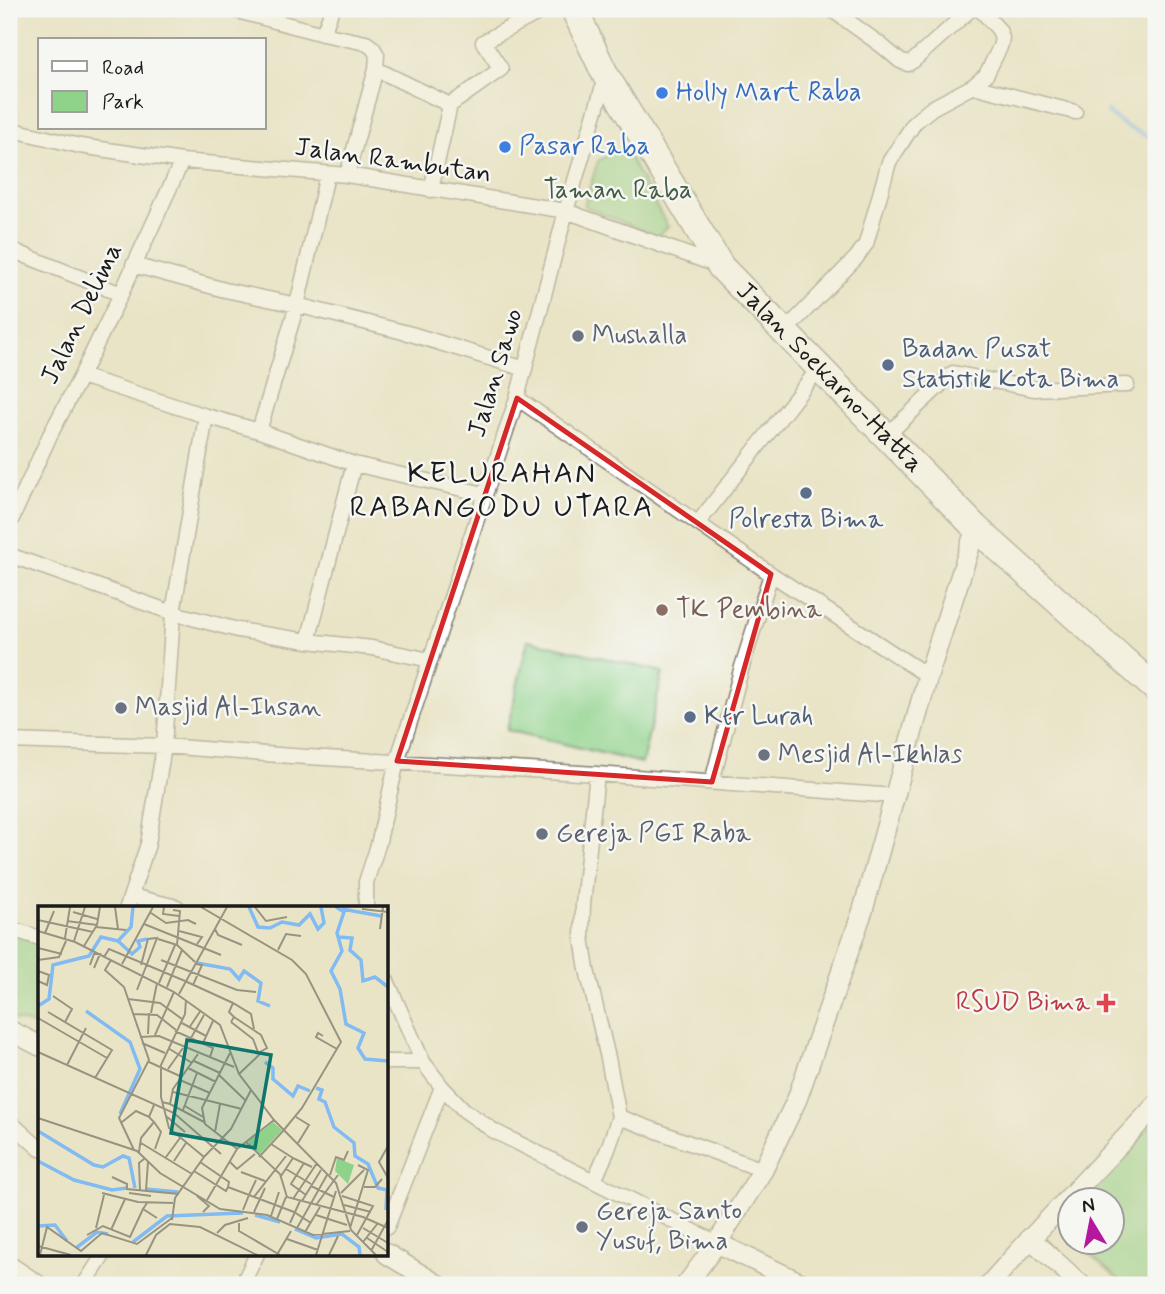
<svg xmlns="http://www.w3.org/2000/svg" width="1165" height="1294" font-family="Mynerve,sans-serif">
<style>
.green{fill:#8fd38b;stroke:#567854;stroke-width:2}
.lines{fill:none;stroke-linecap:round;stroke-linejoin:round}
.stream{stroke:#82baf2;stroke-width:4.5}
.street-casing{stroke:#828071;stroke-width:17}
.secondary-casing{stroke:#828071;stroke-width:22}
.highway-casing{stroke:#828071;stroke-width:29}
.street{stroke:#fff;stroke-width:14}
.secondary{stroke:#fff;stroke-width:19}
.highway{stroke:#fff;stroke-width:26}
.marked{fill:none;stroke:#d62828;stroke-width:5;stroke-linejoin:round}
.shop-dot{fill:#3f7fe0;stroke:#f6f6f2;stroke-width:2.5}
.worship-dot{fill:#6b7280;stroke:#f6f6f2;stroke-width:2.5}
.service-dot{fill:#5c6f8a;stroke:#f6f6f2;stroke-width:2.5}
.education-dot{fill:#8d6e63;stroke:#f6f6f2;stroke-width:2.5}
.health-dot{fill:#e0444e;stroke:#f6f6f2;stroke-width:2.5}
.labels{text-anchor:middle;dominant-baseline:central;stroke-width:5;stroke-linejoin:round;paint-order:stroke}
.shop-label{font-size:26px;fill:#366cbe;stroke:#f6f6f2;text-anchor:start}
.street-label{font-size:26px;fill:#1c1c1c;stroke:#f6f6f2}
.park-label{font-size:26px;fill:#445c43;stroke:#f6f6f2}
.worship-label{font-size:26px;fill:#5b616d;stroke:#f6f6f2;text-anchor:start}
.service-label{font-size:26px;fill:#4e5e75;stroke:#f6f6f2;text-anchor:start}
.education-label{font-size:26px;fill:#785e54;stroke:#f6f6f2;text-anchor:start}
.health-label{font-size:26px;fill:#be3a42;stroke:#f6f6f2;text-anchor:end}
.quarter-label{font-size:30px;letter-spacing:2px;fill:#1c1c1c;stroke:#f6f6f2}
.inset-river{fill:none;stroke:#82baf2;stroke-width:3.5}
.inset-road{fill:none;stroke:#979482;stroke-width:2}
.view{fill:#0f766e;fill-opacity:0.15;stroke:#0f766e;stroke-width:3.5}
.inset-edge{fill:none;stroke:#1c1c1c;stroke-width:3.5}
</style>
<rect width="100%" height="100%" fill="#f6f6f2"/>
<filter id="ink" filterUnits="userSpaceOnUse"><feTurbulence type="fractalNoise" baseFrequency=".0143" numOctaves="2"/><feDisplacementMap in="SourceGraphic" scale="14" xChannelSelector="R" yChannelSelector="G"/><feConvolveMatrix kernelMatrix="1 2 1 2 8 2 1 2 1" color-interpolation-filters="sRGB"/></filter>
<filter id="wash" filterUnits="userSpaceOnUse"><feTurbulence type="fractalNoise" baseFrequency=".00686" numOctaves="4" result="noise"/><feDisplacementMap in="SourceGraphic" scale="28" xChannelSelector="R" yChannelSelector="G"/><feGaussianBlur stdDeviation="1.57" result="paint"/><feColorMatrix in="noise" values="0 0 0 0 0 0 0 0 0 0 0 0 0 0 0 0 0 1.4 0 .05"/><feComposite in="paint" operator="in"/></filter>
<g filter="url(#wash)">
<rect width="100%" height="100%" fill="#e9e4c6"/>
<path class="green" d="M 615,151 L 628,155 L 668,227 L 657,237 L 584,206 L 598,161 Z
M 528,640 L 663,672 L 642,763 L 507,730 Z
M 9,932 L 40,942 L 40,1029 L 33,1025 L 9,1018 Z
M 1156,1120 L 1156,1285 L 1125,1285 L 1075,1242 L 1112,1242 L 1112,1200 L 1085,1199 Z"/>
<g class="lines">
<path class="stream" d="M 1107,112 L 1127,127 L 1156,140"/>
</g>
</g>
<g filter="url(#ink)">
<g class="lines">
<g class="street-casing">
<path id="street" d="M 230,9 L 323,34 L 366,43 L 373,48 L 377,55 L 376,69 L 347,175
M 831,9 L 881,45 L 900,61 L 908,64 L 913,61 L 971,9
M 323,34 L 332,9
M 376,69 L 450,105 L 431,190
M 973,86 L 1075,112
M 450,105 L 501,69 L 483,42 L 545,9
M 9,129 L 80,146 L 182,161 L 347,175 L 566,211 L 719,266
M 9,249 L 121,294
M 133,265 L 225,290 L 297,305 L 411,334 L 525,369
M 784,332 L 856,258 L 866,244 L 889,162 L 915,122 L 932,108 L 973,86 L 986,75 L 1000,47 L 1002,38 L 999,30 L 980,9
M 81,376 L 206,416 L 259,431 L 354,464 L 484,494
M 517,398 L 771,574 L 928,676
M 259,431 L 297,305 L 327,175
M 886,436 L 953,373 L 1034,389 L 1127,385
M 698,523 L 819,368
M 9,525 L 50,435 L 81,376 L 121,294 L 182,161
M 9,555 L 173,613 L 238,630 L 308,641 L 372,648 L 430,660
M 308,641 L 354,464
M 9,741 L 164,746 L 291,756 L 597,774 L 895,796
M 712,782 L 741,670 L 771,574
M 131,896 L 177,907
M 127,907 L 148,844 L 164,746 L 173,613 L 206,416
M 366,907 L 366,882 L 378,845 L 397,761 L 517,398 L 566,211 L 606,76
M 9,928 L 40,938
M 387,981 L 423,1062 L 442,1087 L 464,1110 L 494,1131 L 717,1243
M 387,1062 L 423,1062
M 619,1117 L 763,1170
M 9,1121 L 40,1149
M 594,1181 L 608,1149 L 619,1117 L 608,1058 L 587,970 L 582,937 L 583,904 L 597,774
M 387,1227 L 442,1087
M 9,1263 L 42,1285
M 84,1285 L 104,1254
M 242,1285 L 257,1254"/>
</g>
<g class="secondary-casing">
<path id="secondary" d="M 9,1030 L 40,1046
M 1030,1238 L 1081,1285
M 717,1243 L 805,1285
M 387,1254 L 438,1285
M 686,1285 L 717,1243 L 763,1170 L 797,1099 L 863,910 L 928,676 L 976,528
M 989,1285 C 1043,1223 1101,1165 1156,1105"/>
</g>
<g class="highway-casing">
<g id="highway">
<path id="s1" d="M 574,9 L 606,76 L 721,267 L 976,528 L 1156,689"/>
</g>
</g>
<use href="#street" class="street"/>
<use href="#secondary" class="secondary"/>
<use href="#highway" class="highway"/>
</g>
</g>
<path d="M0 0H1165V1294H0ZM 517,398 L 771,574 L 712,782 L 397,761 Z" fill="#e9e4c6" fill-opacity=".55" fill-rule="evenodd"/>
<path class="marked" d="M 517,398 L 771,574 L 712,782 L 397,761 Z"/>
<g class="shop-dot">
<circle cx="662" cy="93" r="7"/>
<circle cx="505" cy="147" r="7"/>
</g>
<g class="worship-dot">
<circle cx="578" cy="336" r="7"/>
<circle cx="121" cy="708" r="7"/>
<circle cx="764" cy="755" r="7"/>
<circle cx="542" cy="834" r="7"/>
<circle cx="582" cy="1227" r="7"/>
</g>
<g class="service-dot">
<circle cx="888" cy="365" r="7"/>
<circle cx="806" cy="493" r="7"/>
<circle cx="690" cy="717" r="7"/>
</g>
<circle class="education-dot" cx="662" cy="610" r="7"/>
<path class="health-dot" d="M1102.5 992.5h7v7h7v7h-7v7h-7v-7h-7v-7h7z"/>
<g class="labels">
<g class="shop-label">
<text x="676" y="93">Holly Mart Raba</text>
<text x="519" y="147">Pasar Raba</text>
</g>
<g class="street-label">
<text transform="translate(393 161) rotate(8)">Jalan Rambutan</text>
<text transform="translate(82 314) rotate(-64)">Jalan Delima</text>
<text transform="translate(496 373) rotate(-73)">Jalan Sawo</text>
<text stroke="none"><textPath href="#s1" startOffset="452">Jalan Soekarno-Hatta</textPath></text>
</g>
<g class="park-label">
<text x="618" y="191">Taman Raba</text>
</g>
<g class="worship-label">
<text x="592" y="336">Mushalla</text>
<text x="135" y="708">Masjid Al-Ihsan</text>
<text x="778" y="755">Mesjid Al-Ikhlas</text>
<text x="556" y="834">Gereja PGI Raba</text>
<text x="596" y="1212">Gereja Santo<tspan x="596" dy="30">Yusuf, Bima</tspan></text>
</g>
<g class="service-label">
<text x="902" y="350">Badan Pusat<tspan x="902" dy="30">Statistik Kota Bima</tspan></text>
<text x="806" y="520" text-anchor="middle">Polresta Bima</text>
<text x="704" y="717">Ktr Lurah</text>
</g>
<g class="education-label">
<text x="676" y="610">TK Pembina</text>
</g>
<g class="health-label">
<text x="1090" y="1003">RSUD Bima</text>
</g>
<g class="quarter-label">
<text x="502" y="473">KELURAHAN<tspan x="502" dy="34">RABANGODU UTARA</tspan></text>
</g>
</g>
<g transform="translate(38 906)">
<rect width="350" height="350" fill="#e9e4c6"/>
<path d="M 235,216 L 244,224 L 221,249 L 210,236 ZM 299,252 L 316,259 L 310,278 L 297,265 Z" fill="#8fd38b"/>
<path class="inset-river" d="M 211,1 L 220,21 L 232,22 L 244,16 L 261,19 L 272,8 L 280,23 L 286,17 L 283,1M 298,1 L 306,6 L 299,27 L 304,45 L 293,65 L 302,83 L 308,118 L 326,127 L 320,142 L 327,153 L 350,155M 304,3 L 343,10M 301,31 L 314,32 L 312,44 L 323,54 L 325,75 L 337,71 L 350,81M 80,35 L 94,48 L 102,41 L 100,35 L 109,33M 159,57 L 192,63 L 201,73 L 206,65 L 223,77 L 220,95 L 232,100M 0,100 L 11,93 L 15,59 L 51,50 L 63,31 L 80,35 L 93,21 L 95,1M 48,105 L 92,136 L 102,163 L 82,208M 227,156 L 235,162 L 235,173 L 255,190 L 260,180 L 272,185M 278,182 L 284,184 L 281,193 L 287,196 L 296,221 L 316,237 L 317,250 L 330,258 L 340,282 L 349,284 L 348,304M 0,225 L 56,259 L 65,261 L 85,250 L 91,252 L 97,282M 0,255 L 36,274 L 74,284 L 89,282M 108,283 L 140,286M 217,309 L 242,316M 0,320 L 17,319 L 29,335M 257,323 L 278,332 L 304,328 L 321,341 L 322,349M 95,336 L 129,310 L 205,307M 38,342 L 59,326 L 70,328"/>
<path class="inset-road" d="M 77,1 L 80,23M 126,1 L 125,8 L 141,10M 163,1 L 254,54 L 268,68 L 303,136 L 264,202 L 245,225M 217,1 L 228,15 L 249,11M 324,3 L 350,6M 135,4 L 142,5 L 139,39M 35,6 L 59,13M 113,7 L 128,17 L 150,14 L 158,18M 0,14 L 55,26M 29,15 L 59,19M 106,18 L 183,49M 58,21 L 88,24M 177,23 L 180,29 L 204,39M 342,23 L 345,1M 0,25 L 37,36 L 136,86 L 182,119 L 201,168 L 236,214 L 298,277 L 313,324 L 338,349M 141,25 L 164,31 L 159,38M 7,27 L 16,5M 27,32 L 32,1M 120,33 L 139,39 L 157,56M 36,35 L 47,1M 46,40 L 59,19 L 62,1M 0,42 L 24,48M 240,44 L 248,28 L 263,30M 66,51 L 71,43 L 147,75M 0,54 L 21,51 L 28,35M 73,54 L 67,64 L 86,81 L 111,154 L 81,212 L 96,244M 123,54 L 199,84 L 218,86M 84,58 L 115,1M 52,59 L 56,48 L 62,48 L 56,62M 0,65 L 11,69 L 9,79 L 0,75M 147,75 L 195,97M 121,77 L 137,39M 155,79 L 164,59 L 158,58M 129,81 L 144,44M 99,84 L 119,32 L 110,33 L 103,59M 141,88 L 189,1M 15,90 L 34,103 L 27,116M 90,93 L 122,97 L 144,113M 148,94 L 147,108 L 123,159 L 123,191 L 131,222 L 166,251M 10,106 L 74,144 L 57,172M 113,107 L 119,77M 95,108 L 119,109 L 138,124M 196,111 L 223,129 L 229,142 L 220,147M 0,112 L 69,152M 142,116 L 168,130M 193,116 L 215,133 L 221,149 L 201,168M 193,116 L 196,111 L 191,106 L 195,97 L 213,108 L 216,123M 151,122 L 163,104M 137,125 L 175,142 L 172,151M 110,128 L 111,107M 117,129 L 136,86M 285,130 L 280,127 L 278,131 L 299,143M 102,131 L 121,130 L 196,161M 153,132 L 166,109M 104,137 L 127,147M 165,137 L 175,115M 130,142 L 154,157M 0,146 L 136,207 L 183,248M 192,147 L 164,202 L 167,218 L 199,243 L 236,214M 156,155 L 182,167M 111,156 L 144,171M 29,159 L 48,122M 150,162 L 178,176M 130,163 L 145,142M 181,169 L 207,194M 142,174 L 172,187M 135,186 L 204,203M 124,196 L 132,198 L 135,183 L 160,148M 132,198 L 166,216M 147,200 L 165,211M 145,204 L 159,167M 128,210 L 147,226M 258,211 L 271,219 L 260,237M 0,212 L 99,245 L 122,267 L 182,303 L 229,309 L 275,329 L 312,325M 84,216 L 98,205 L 111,211 L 116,199M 116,216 L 123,226 L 117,243M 177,226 L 182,198M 208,236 L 242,268 L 249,291 L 325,311 L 350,322M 103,237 L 154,268M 233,238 L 255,252M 350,240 L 341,256 L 350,272M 101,246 L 103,232 L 116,216 L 111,211M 128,251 L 142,232M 221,251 L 245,225M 136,255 L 148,237M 191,255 L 199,263 L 217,248M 162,256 L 191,276 L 190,281 L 211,289 L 218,274M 266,257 L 253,278 L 268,289M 248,263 L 273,278M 156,265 L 188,285 L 190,281M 203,266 L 227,275M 292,269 L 298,251 L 306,254 L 310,245M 243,270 L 255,252 L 274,261M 74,271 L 89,278 L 89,283 L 141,288M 273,280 L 296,291M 326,281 L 337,281 L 344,273M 102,284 L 101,257 L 106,253M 108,284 L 110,256M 64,287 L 100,296 L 135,297M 91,287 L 113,290M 303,287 L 326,264M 159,290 L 171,300 L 165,306M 304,290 L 335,300 L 319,329M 216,291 L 248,250M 255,293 L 279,257M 169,294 L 199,243M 264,295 L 283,264M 109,297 L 105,303 L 119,312M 278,299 L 300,269M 306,299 L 333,306M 205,304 L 211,289 L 256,306 L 273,317M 216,306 L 227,282M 278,309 L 309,319M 233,310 L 241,286M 239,313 L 248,291M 134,314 L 137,292 L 166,251 L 193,223 L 213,184M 201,317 L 201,325 L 242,349M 252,317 L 262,295M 58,322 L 66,289M 259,322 L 289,269M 312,322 L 330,264 L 320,259M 325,322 L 350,337M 73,324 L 87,293M 267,326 L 282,301M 179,327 L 187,319 L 210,312M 49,329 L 65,320 L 92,331 L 105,303M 329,332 L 350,346M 249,333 L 280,344M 325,336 L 340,317M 0,340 L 33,349M 333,345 L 350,314M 240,347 L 253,325M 2,349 L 9,321 L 43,345 L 64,327 L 99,338 L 134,312M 108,349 L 118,329 L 132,318 L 162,321 L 219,349M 278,349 L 298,285M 291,349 L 300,330"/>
<path class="view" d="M 149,134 L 233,149 L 217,242 L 133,227 Z"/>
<rect width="350" height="350" class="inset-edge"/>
</g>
<rect width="1165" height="1294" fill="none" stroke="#f6f6f2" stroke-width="35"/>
<rect x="38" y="38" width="228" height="91" fill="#f6f6f2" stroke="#9f9f9c" stroke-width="2"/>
<rect x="52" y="61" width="35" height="10" fill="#ffffff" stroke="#9f9f9c" stroke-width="2"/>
<text x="102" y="74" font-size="21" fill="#1c1c1c">Road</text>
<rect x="52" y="91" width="35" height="21" fill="#8fd38b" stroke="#9f9f9c" stroke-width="2"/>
<text x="102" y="108" font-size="21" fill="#1c1c1c">Park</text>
<g transform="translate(1091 1221) rotate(350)"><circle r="33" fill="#f6f6f2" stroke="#9f9f9c" stroke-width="2"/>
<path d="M0-5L12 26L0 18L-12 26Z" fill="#b5179e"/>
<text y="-10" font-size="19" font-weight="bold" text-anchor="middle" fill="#1c1c1c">N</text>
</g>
</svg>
